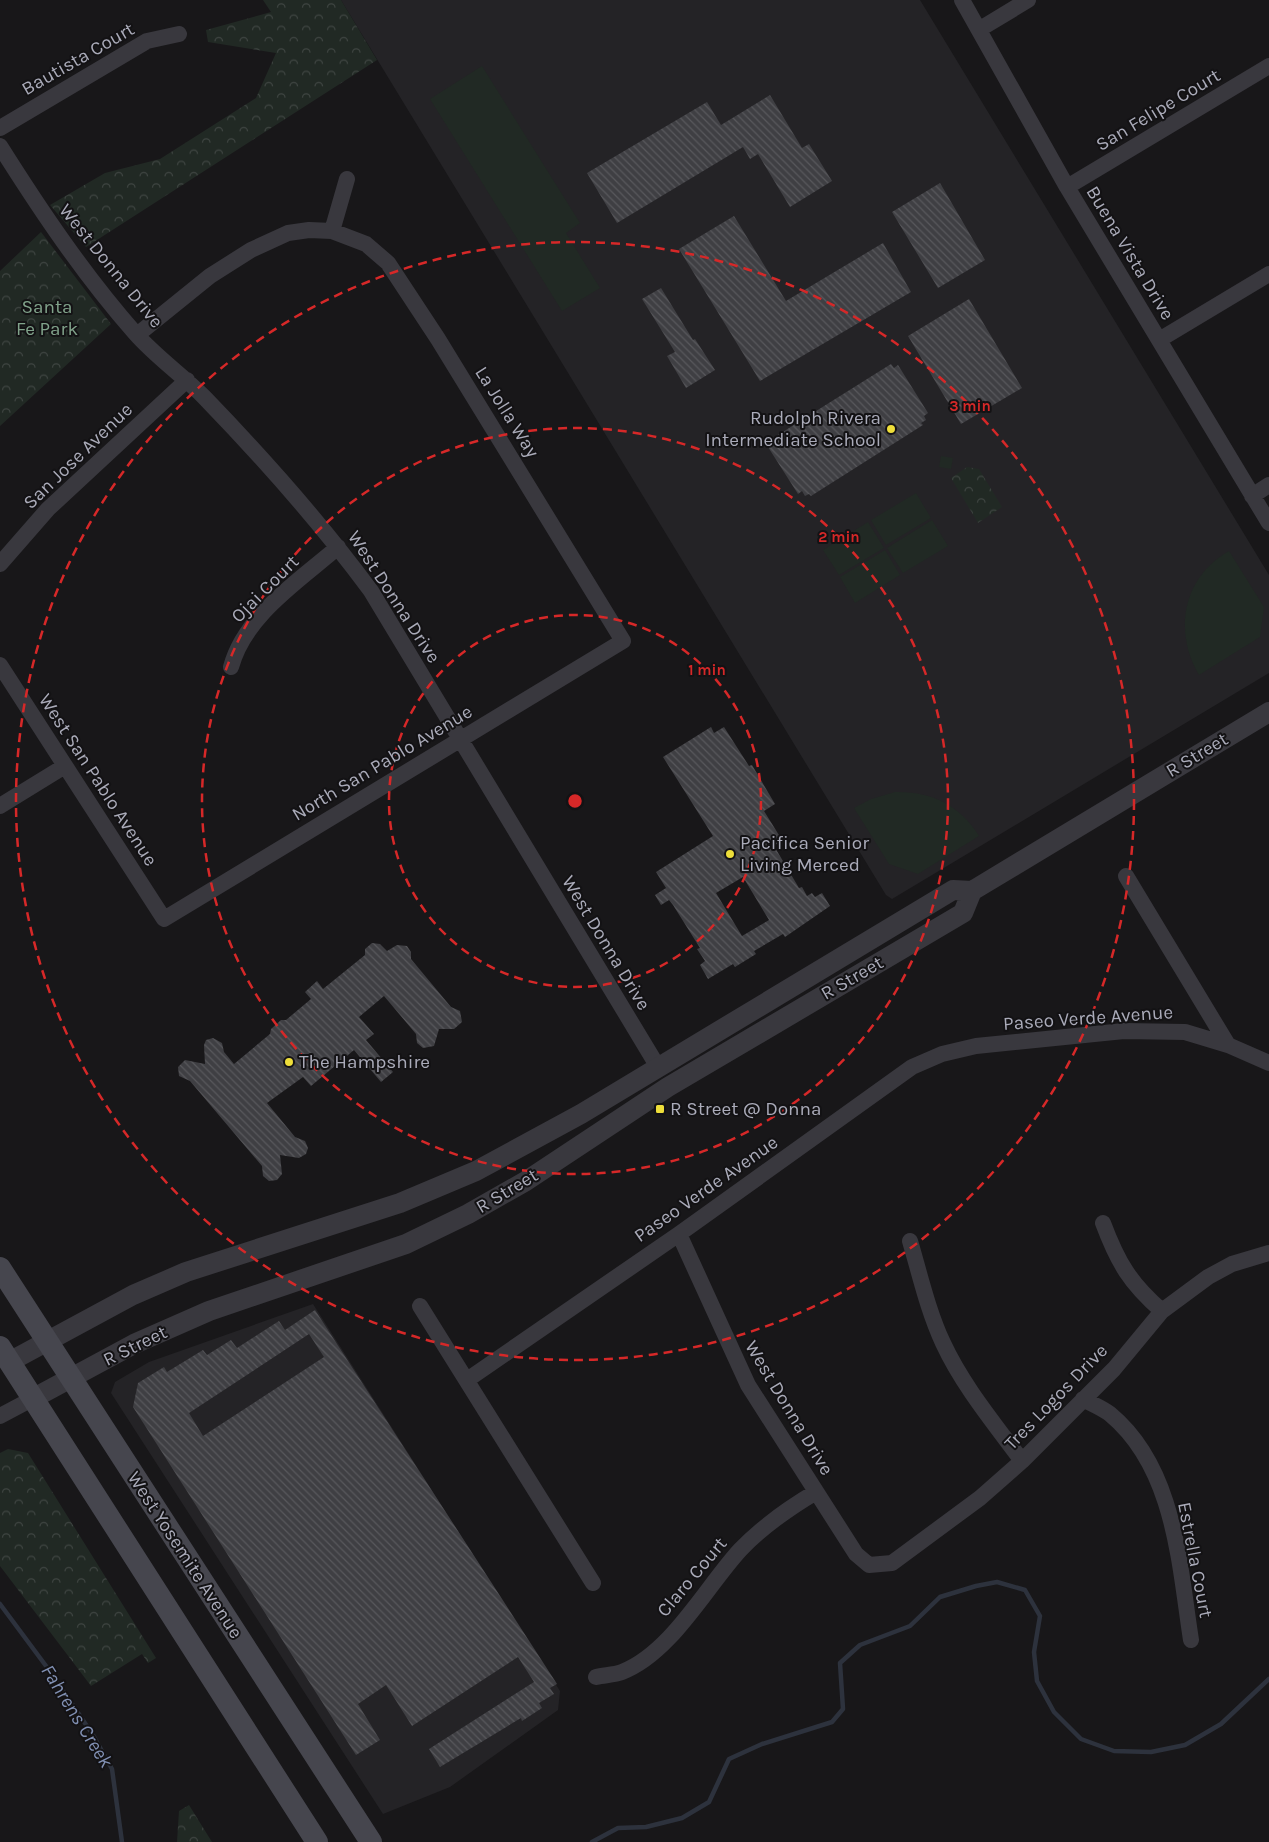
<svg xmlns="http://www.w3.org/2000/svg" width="1269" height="1842" font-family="Karla,sans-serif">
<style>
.built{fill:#242326}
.park{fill:url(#park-crowns)}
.pitch{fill:#212924}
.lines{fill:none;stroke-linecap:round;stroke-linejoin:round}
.stream{stroke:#2d323d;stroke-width:4.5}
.building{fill:url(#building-back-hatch);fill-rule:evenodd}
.minor{stroke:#39383e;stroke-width:16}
.tertiary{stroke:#39383e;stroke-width:20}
.secondary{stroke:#46464e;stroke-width:22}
.ring{fill:none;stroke:#d62828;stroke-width:2.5;stroke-dasharray:9 6}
.poi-dot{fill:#eede3a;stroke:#131214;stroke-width:2}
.labels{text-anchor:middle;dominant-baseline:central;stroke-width:4;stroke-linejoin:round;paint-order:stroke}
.street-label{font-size:19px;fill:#aaabb9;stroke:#131214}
.park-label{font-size:19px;fill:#81a38b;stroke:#131214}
.poi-label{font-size:19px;fill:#aaabb9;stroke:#131214;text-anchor:start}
.water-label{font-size:20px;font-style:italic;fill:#8190b3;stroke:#131214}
.centre{fill:#d62828;stroke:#131214;stroke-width:2.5}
.ring-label{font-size:15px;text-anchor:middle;font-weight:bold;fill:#d62828;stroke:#131214;stroke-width:4;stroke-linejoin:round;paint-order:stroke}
</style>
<defs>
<pattern id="park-crowns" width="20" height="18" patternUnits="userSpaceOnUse" patternTransform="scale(1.25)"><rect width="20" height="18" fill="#212924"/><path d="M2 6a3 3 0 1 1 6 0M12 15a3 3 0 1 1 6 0" fill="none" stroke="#3f4542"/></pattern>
<pattern id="building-back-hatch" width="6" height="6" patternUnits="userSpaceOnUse" patternTransform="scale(1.25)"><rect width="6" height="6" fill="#3f3f43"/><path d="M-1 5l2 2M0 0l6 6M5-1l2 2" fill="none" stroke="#58585c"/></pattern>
</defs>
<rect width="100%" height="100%" fill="#181719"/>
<path class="built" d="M 341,0 L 920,0 L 1269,575 L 1269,673 L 892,899 L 886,895 Z
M 313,1304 L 560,1691 L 558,1710 L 450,1787 L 383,1814 L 111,1393 L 115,1382 L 149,1362 Z"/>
<path class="park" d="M 263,0 L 341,0 L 377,60 L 86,247 L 50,205 L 105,173 L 160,159 L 256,98 L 276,53 L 208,42 L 206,30 L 271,12 Z
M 41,232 L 111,324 L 0,426 L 0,271 Z
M 967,467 L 979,469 L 1002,507 L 978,523 L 951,478 Z
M 8,1449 L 28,1453 L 156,1658 L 148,1663 L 142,1654 L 91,1686 L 0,1566 L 0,1453 Z
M 189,1805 L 212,1842 L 177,1842 L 179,1811 Z"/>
<path class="pitch" d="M 482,66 L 580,223 L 566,233 L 600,288 L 562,311 L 430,99 Z
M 941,456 L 953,458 L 951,469 L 939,467 Z
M 916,493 L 931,518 L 886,545 L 871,520 Z
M 932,520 L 948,546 L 903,573 L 887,548 Z
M 868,522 L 884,548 L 839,575 L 823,550 Z
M 885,550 L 900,575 L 855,603 L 840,577 Z
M 1229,551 L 1264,607 L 1260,637 L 1199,675 C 1173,631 1183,577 1229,551 Z
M 895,792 C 931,791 960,805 979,836 L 918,874 L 889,864 L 854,808 L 871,799 Z"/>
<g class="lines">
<path class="stream" d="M 0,1604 L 49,1670 L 93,1735 L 112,1769 L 122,1842
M 592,1842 L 618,1828 L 646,1827 L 682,1818 L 709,1802 L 729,1759 L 762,1744 L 832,1722 L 843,1709 L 840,1663 L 860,1645 L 910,1626 L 940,1597 L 976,1586 L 997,1582 L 1025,1590 L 1040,1616 L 1034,1652 L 1037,1681 L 1054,1712 L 1081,1739 L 1114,1751 L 1151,1752 L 1185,1745 L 1221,1724 L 1269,1679"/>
</g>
<path class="building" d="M 770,95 L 802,148 L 809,144 L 832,181 L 790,207 L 758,154 L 750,159 L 743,147 L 617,223 L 587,173 L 707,102 L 721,125 Z
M 940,183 L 985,260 L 938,288 L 892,212 Z
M 734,216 L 786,301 L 883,243 L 911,292 L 760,381 L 679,249 Z
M 661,288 L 693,340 L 695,339 L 715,370 L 686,388 L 667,356 L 675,352 L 642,299 Z
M 969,299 L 1022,388 L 961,424 L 908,336 Z
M 891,364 L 894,368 L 898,365 L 928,413 L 924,416 L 926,420 L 921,423 L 923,425 L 811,496 L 809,494 L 805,496 L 802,491 L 798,494 L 768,447 L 773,444 L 770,440 Z
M 711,727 L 714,733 L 724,727 L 749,766 L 752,765 L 775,804 L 764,811 L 782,840 L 774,846 L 799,888 L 802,887 L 807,896 L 812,893 L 815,897 L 822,893 L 830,906 L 785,937 L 783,934 L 754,951 L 756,954 L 735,967 L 733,964 L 708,979 L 700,965 L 705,961 L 697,949 L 700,948 L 673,905 L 669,900 L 661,905 L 655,895 L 666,888 L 656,872 L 713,836 L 663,757 ZM 743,877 L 769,920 L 742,936 L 716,893 Z
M 372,943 L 380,944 L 387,951 L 397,945 L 407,946 L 411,952 L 411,959 L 451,1007 L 460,1011 L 462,1022 L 454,1029 L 439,1029 L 434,1046 L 423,1048 L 417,1043 L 416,1034 L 384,996 L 359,1017 L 374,1034 L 366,1040 L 393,1072 L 381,1082 L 354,1050 L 311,1086 L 303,1077 L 267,1103 L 295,1137 L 305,1141 L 308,1148 L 306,1154 L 299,1158 L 280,1155 L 282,1174 L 277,1180 L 269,1181 L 263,1176 L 262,1166 L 190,1081 L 179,1076 L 178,1067 L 185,1060 L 205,1064 L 204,1045 L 206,1040 L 213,1038 L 222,1043 L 224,1052 L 234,1064 L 270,1034 L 271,1029 L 281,1020 L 286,1020 L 311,999 L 305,992 L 317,981 L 323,989 L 365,955 L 365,949 Z
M 315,1310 L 557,1684 L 550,1688 L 554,1694 L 539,1703 L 542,1708 L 522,1721 L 521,1718 L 440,1767 L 429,1749 L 534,1682 L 518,1657 L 412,1726 L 386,1685 L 358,1704 L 380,1740 L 356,1755 L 133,1407 L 138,1383 L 164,1367 L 167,1372 L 203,1350 L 207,1355 L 231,1340 L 237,1348 L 279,1321 L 285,1330 ZM 309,1334 L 324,1357 L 203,1436 L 189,1413 Z"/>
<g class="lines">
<path class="minor" d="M 962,0 L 1067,187 L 1269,523
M 980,29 L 1028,0
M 0,128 L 147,41 L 179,34
M 0,146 C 41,211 84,275 135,333 C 155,356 182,375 204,397 C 264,459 320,522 371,591 L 658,1067
M 1067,187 L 1269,66
M 332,231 L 347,179
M 1159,340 L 1269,274
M 1252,496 L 1269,485
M 0,564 L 48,509 L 187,380
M 0,665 L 164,919 L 623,641 L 438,339 L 388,263 L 366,244 L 332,231 L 309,230 L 288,233 L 251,250 L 210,276 L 137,335
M 231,667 C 245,615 299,581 338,547
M 0,806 L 65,766
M 1126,876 L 1228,1045
M 1103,1223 C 1118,1263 1130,1283 1162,1311
M 679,1234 L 748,1385 L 856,1554 L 869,1565 L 892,1563 L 980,1498 L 1022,1461 L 1114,1369 L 1162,1311 L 1208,1277 L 1232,1264 L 1269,1253
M 910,1241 C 920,1275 928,1311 943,1343 C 963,1386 994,1423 1022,1461
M 420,1306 L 593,1583
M 467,1380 L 679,1234 L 912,1067 L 942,1054 L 976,1046 L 1124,1031 L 1185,1032 L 1228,1045 L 1269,1063
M 1083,1399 C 1092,1404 1102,1408 1110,1414 C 1175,1468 1179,1563 1191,1640
M 0,1416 L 32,1399
M 596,1677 C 604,1675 614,1675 622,1672 C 671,1653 706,1587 740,1550 C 762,1527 789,1508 816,1492"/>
<path class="tertiary" d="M 9,1362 L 133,1295 L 186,1272 L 400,1203 L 476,1171 L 581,1114 L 953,890 L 972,891 L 1269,712
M 32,1399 L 134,1344 L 209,1311 L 406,1244 L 468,1214 L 526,1181 L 668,1087 L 963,913 L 972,891"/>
<path class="secondary" d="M 0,1268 L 371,1842
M 0,1347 L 317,1842"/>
</g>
<g class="ring">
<circle cx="575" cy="801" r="186"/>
<circle cx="575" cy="801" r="373"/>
<circle cx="575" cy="801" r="559"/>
</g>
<g class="poi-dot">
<circle cx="891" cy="429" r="5"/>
<circle cx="730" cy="854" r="5"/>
<circle cx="289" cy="1062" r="5"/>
<rect x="655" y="1104" width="10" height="10" rx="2.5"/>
</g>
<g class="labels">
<g class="street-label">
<text transform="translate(78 59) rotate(-30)">Bautista Court</text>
<text transform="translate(1158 110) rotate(-31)">San Felipe Court</text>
<text transform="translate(1130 253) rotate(59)">Buena Vista Drive</text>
<text transform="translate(111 266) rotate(51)">West Donna Drive</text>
<text transform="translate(507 412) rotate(58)">La Jolla Way</text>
<text transform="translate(78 456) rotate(-44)">San Jose Avenue</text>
<text transform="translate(265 589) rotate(-45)">Ojai Court</text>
<text transform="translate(394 597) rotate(57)">West Donna Drive</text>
<text transform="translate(1197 755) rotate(-31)">R Street</text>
<text transform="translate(382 763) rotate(-31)">North San Pablo Avenue</text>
<text transform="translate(98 780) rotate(57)">West San Pablo Avenue</text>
<text transform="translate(606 943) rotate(59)">West Donna Drive</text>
<text transform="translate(852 978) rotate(-30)">R Street</text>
<text transform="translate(1088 1018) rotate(-4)">Paseo Verde Avenue</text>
<text transform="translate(706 1189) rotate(-35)">Paseo Verde Avenue</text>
<text transform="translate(507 1191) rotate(-31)">R Street</text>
<text transform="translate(135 1346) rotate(-26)">R Street</text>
<text transform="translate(1056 1397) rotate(-46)">Tres Logos Drive</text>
<text transform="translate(789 1408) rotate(59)">West Donna Drive</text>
<text transform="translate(185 1555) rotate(57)">West Yosemite Avenue</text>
<text transform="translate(1195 1560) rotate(79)">Estrella Court</text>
<text transform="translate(692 1577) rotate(-50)">Claro Court</text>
</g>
<g class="park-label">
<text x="47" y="307">Santa<tspan x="47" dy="22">Fe Park</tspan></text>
</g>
<g class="poi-label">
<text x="881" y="418" text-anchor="end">Rudolph Rivera<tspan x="881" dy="22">Intermediate School</tspan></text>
<text x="740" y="843">Pacifica Senior<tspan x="740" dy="22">Living Merced</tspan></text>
<text x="299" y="1062">The Hampshire</text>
<text x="670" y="1109">R Street @ Donna</text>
</g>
<g class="water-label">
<text transform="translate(77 1716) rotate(58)">Fahrens Creek</text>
</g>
</g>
<circle cx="575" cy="801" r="8" class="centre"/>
<g class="ring-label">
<text x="970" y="411">3 min</text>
<text x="839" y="542">2 min</text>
<text x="707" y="675">1 min</text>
</g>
</svg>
